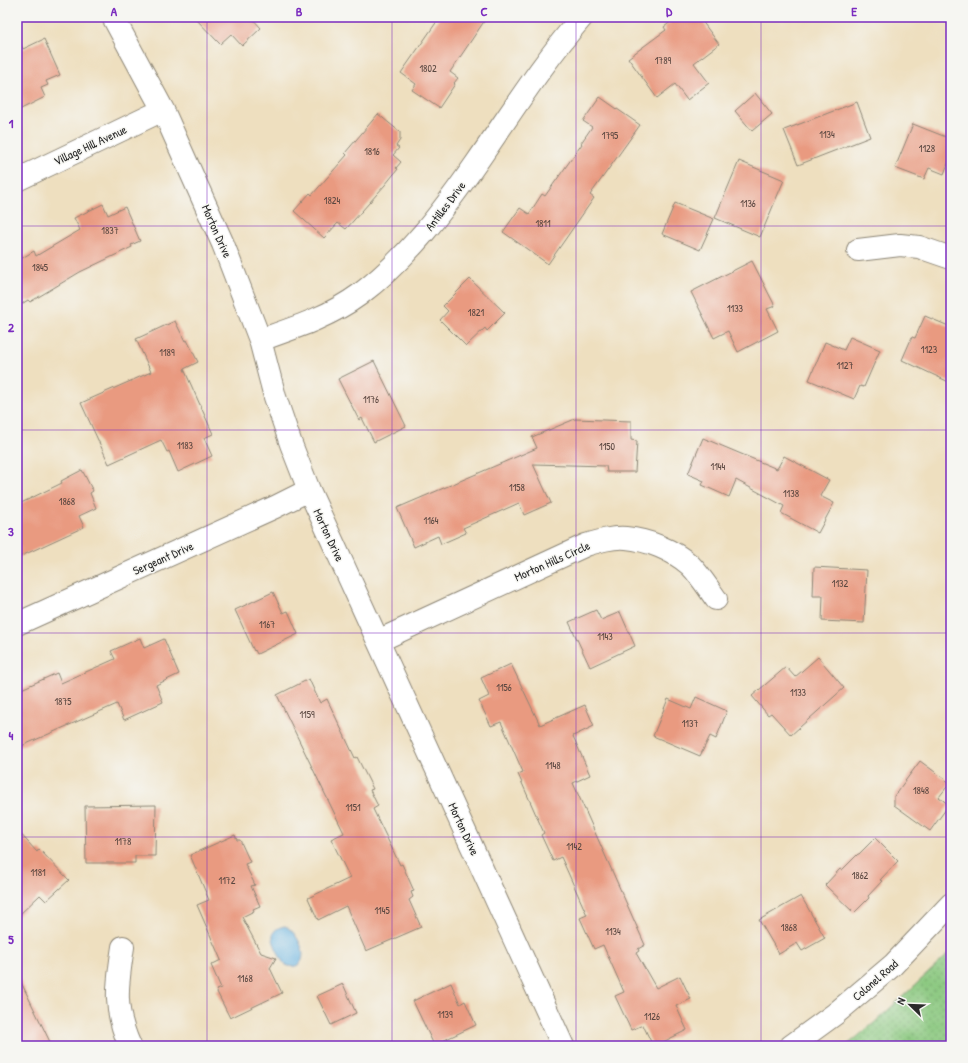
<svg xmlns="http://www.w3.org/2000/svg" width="968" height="1063" font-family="'Patrick Hand',sans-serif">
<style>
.park{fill:url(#park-dots);stroke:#5a7a55}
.water{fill:#67b2e0;stroke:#496e86}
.building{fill:#e99a80}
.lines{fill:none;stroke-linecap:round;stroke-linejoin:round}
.street-casing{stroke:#8c8575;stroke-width:24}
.street{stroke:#fff;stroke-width:22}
.grid{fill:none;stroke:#7b2cbf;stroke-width:1;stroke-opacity:0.55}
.labels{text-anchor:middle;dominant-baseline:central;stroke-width:3;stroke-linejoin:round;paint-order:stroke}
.number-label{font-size:10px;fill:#5a4740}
.street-label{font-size:12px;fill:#2b2b2b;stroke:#f6f6f2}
.neatline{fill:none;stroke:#7b2cbf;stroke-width:1.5}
.grid-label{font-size:13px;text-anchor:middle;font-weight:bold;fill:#7b2cbf}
</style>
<defs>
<pattern id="park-dots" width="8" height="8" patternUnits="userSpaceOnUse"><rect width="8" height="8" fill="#8ac87f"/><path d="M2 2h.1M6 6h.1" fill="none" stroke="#71a368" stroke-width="1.8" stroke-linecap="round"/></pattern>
</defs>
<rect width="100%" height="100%" fill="#f6f6f2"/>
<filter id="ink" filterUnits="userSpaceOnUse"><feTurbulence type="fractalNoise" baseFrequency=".025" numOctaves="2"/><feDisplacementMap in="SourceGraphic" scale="8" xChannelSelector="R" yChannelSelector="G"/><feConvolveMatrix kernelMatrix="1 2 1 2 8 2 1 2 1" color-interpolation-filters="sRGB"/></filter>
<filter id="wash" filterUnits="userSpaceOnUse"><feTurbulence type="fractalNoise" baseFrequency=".012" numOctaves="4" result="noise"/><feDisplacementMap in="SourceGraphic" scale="16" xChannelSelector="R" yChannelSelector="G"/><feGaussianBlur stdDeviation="0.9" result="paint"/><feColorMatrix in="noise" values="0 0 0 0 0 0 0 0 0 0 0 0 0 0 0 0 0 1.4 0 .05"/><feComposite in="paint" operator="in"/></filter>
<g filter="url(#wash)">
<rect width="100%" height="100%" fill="#eedfbf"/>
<path class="park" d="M 951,952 L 951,1046 L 846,1046 L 874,1023 Z"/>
<path class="water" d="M 285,926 C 295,930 311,956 298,965 C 295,967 290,967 286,965 C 282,962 280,957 278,952 C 272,940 268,929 285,926 Z"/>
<g id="blocks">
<path class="building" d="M 194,17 L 251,17 L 261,28 L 242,46 L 231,34 L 220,44 Z
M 440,17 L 487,17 L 450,72 L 458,78 L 454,83 L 455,84 L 439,108 L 412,90 L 416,84 L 401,73 Z
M 677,17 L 699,17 L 719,44 L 694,63 L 709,83 L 687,100 L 675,84 L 657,98 L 628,58 L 666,30 L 664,27 Z
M 17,37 L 23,49 L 44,39 L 60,75 L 46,81 L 48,85 L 41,88 L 45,97 L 17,111 Z
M 755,93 L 772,114 L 752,131 L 735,111 Z
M 600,97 L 640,125 L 590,195 L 594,198 L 548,264 L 503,232 L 520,208 L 529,214 L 542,194 L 545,196 L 582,144 L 581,143 L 592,127 L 583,121 Z
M 857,102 L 870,137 L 798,165 L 784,130 Z
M 378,114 L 400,132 L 400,140 L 396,146 L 399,148 L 393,155 L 401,162 L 396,168 L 398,169 L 385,185 L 346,229 L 338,223 L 324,238 L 294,211 L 310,193 L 312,195 L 347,155 L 345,153 Z
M 913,124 L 951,139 L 951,156 L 944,174 L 929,168 L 924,179 L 895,168 Z
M 739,161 L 784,180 L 760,237 L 715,218 Z
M 675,203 L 714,219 L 700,250 L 662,234 Z
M 103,204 L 108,215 L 125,207 L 140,241 L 131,245 L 132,247 L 80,272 L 30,302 L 28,300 L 17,307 L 17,261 L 34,251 L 36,256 L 80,230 L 74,218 Z
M 752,261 L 775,306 L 767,309 L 778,331 L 738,352 L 728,331 L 714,338 L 691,292 Z
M 470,279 L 505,313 L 487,331 L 485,328 L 466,346 L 440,320 L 448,311 L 443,306 Z
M 925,316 L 951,327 L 951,383 L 902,360 L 912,337 L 915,338 Z
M 175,321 L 185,341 L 187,340 L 198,362 L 184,369 L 213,434 L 204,438 L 212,456 L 178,472 L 169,451 L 167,452 L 161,440 L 109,464 L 81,403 L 151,372 L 136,339 Z
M 850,337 L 880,350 L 864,387 L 860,386 L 854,399 L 809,380 L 825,342 L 844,350 Z
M 374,361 L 406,426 L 374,442 L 362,418 L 359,420 L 338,379 Z
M 575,419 L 631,421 L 631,440 L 637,441 L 635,472 L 607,472 L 606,466 L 533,464 L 551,503 L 524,515 L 519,503 L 463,528 L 466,533 L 441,544 L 438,536 L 414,547 L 397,508 L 537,448 L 532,437 Z
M 703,438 L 777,469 L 784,456 L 829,480 L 820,496 L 834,503 L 818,533 L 781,513 L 784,506 L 736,480 L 729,497 L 702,485 L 704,481 L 688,474 Z
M 82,470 L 93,491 L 90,493 L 96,508 L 79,516 L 84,527 L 17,558 L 17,505 L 62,483 L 61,481 Z
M 814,567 L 867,570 L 864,623 L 822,621 L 823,596 L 813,596 Z
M 273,592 L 283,613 L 288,611 L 298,634 L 257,654 L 255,650 L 254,651 L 235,610 Z
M 596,610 L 601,620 L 620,612 L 635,646 L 590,667 L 569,622 Z
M 140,638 L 144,648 L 164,639 L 179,674 L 156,685 L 163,702 L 124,720 L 117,704 L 17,748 L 17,691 L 57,673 L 61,683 L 115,659 L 111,651 Z
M 818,657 L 844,688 L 791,735 L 771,713 L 768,715 L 752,696 L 786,667 L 795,677 Z
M 511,664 L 540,725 L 585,705 L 594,726 L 573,736 L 590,775 L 573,783 L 645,945 L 638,949 L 639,951 L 636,953 L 656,988 L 680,976 L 691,999 L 676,1006 L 687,1030 L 655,1046 L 653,1046 L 643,1025 L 631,1030 L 615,996 L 624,992 L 603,945 L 594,949 L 580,918 L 587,915 L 561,857 L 553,861 L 541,835 L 544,833 L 518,774 L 523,772 L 501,722 L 491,726 L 479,701 L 489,696 L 481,678 Z
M 309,679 L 320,703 L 327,699 L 355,758 L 357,757 L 373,789 L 370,790 L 378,806 L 373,809 L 400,865 L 402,864 L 414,891 L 411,892 L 413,897 L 409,900 L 421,927 L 366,951 L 346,906 L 318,920 L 308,898 L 350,878 L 331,839 L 344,833 L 277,695 Z
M 696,697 L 727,711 L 716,739 L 710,736 L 700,756 L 653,736 L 668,699 L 691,709 Z
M 920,761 L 950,783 L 939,797 L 949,805 L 930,831 L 894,805 L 894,796 Z
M 156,805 L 155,856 L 135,856 L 135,863 L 86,863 L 85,806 Z
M 17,830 L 37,852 L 39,849 L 69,880 L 46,901 L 40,895 L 17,917 Z
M 235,835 L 237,840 L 240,840 L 250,862 L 245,864 L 255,885 L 251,886 L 260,906 L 253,909 L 254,911 L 242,917 L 261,953 L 276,958 L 270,968 L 282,993 L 230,1018 L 216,990 L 221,988 L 211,965 L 221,960 L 197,905 L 209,900 L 190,855 Z
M 875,838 L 898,861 L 880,880 L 882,881 L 868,896 L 869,898 L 854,913 L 825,885 L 840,869 L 842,870 L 858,854 L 859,854 Z
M 801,896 L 825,938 L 802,951 L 797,943 L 779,954 L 759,920 Z
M 17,974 L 52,1046 L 17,1046 Z
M 451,983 L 460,1004 L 465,1001 L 476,1025 L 434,1045 L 413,1001 Z
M 343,984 L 356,1013 L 331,1025 L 317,996 Z"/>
</g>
</g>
<g filter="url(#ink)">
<use href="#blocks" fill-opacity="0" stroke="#8c8575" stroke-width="1"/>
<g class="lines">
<g class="street-casing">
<path id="street" d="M 113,17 L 163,110 L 223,244 L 260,340 L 275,397 L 291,444 L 309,490 L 563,1046
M 17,180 L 163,110
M 858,250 L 900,245 L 919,247 L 951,258
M 260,340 C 294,328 329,317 359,295 C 407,259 443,211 477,162 C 511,113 543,62 582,17
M 17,624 L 275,507 L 309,490
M 378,641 L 586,545 C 599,541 612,537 626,538 C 648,540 673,550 690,565 C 700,575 708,588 716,599
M 123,947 C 117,986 113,1008 130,1046
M 791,1046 L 835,1014 L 893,965 L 951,904"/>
</g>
<use href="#street" class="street"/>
</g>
</g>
<path class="grid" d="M 207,17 L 207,1046M 392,17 L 392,1046M 576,17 L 576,1046M 761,17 L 761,1046M 17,226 L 951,226M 17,430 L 951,430M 17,633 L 951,633M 17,837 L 951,837"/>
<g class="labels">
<g class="number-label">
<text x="663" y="60">1789</text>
<text x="428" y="68">1802</text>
<text x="827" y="134">1134</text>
<text x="610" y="135">1795</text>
<text x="927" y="148">1128</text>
<text x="372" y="151">1816</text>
<text x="332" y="200">1824</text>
<text x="748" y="203">1136</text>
<text x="543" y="223">1811</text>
<text x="110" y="230">1837</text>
<text x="40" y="267">1845</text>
<text x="735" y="308">1133</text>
<text x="476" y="312">1821</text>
<text x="929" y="349">1123</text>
<text x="167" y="352">1189</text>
<text x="845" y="365">1127</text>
<text x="371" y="399">1176</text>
<text x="185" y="445">1183</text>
<text x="607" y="446">1150</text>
<text x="718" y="466">1144</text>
<text x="517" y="487">1158</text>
<text x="791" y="493">1138</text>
<text x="67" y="501">1868</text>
<text x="431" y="520">1164</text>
<text x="840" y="583">1132</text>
<text x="267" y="624">1167</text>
<text x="605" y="636">1143</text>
<text x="504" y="687">1156</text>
<text x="798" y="692">1133</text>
<text x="63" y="701">1875</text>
<text x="307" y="714">1159</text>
<text x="690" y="723">1137</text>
<text x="553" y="765">1148</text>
<text x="921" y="790">1848</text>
<text x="353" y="807">1151</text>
<text x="123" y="841">1178</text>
<text x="574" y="846">1142</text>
<text x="38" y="872">1181</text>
<text x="860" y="875">1862</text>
<text x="227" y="880">1172</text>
<text x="382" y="910">1145</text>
<text x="789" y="927">1868</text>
<text x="613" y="931">1134</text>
<text x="245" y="978">1168</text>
<text x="445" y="1014">1139</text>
<text x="652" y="1016">1126</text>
</g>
<g class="street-label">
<text transform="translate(90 145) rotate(-25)">Village Hill Avenue</text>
<text transform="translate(445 206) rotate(-53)">Antilles Drive</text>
<text transform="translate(217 231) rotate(66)">Morton Drive</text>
<text transform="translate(329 535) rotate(65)">Morton Drive</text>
<text transform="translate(163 558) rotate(-24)">Sergeant Drive</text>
<text transform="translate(552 561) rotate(-24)">Morton Hills Circle</text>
<text transform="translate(464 829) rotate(65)">Morton Drive</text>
<text transform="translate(875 980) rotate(-41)">Colonel Road</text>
</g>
</g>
<rect width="968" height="1063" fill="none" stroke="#f6f6f2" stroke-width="44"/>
<g transform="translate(910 1005) rotate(293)" stroke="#f6f6f2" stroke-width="3" paint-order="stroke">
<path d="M0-3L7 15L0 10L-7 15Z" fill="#2b2b2b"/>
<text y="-6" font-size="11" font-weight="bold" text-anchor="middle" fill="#2b2b2b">N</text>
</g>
<rect x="22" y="22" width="924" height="1019" class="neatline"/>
<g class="grid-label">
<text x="114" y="16">A</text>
<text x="299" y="16">B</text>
<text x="484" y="16">C</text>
<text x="669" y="16">D</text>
<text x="854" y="16">E</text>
<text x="11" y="128">1</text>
<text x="11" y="332">2</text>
<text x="11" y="536">3</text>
<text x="11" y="740">4</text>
<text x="11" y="944">5</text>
</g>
</svg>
